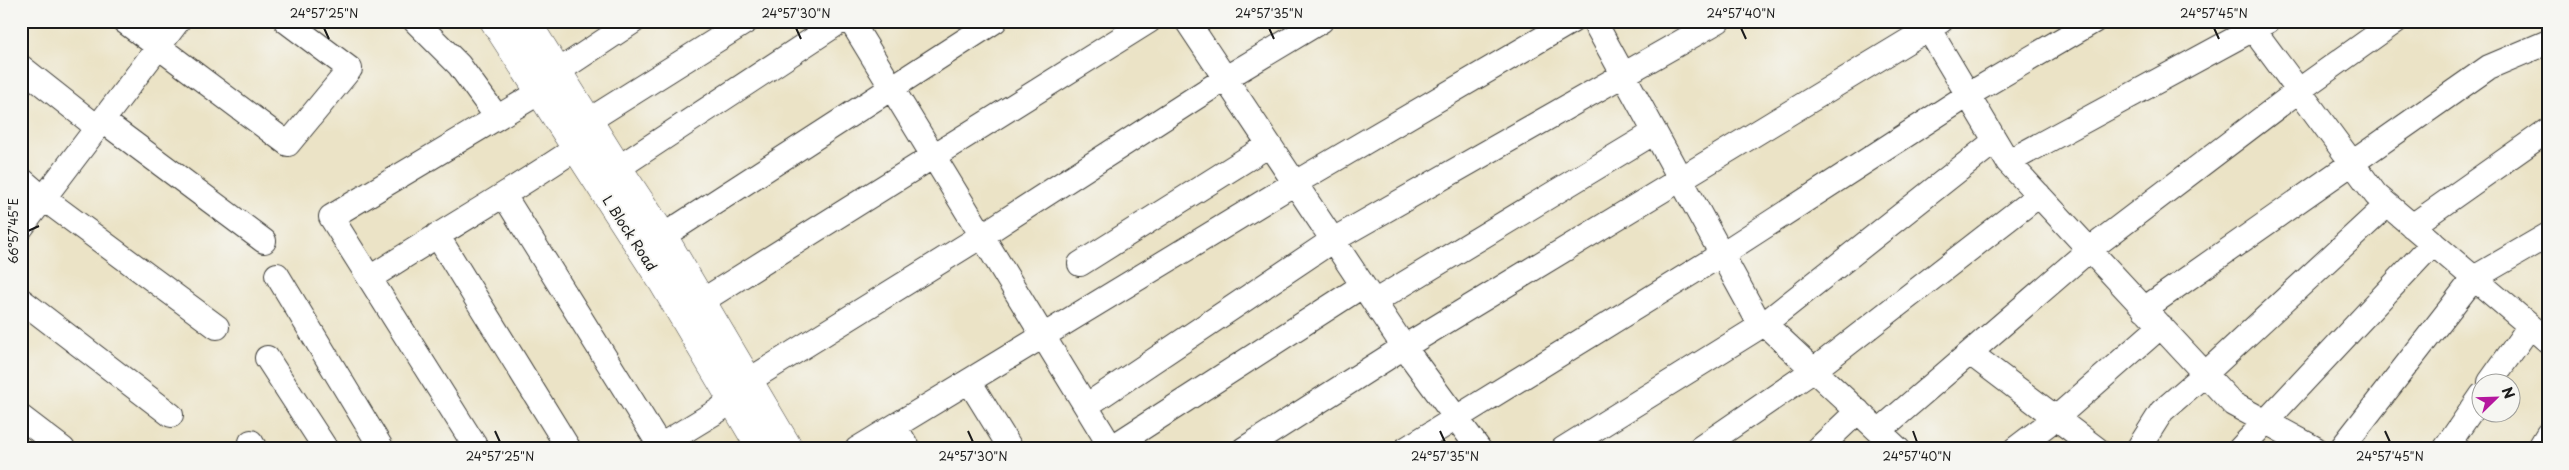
<svg xmlns="http://www.w3.org/2000/svg" width="2569" height="470" font-family="'Playpen Sans',sans-serif">
<style>
.lines{fill:none;stroke-linecap:round;stroke-linejoin:round}
.minor-casing{stroke:#3b3a36;stroke-width:26}
.major-casing{stroke:#3b3a36;stroke-width:29}
.minor{stroke:#fff;stroke-width:24}
.major{stroke:#fff;stroke-width:28}
.ticks{fill:none;stroke:#1c1c1c;stroke-width:2}
.labels{text-anchor:middle;dominant-baseline:central;stroke-width:4;stroke-linejoin:round;paint-order:stroke}
.street-label{font-size:14px;fill:#1c1c1c;stroke:#f6f6f2}
.neatline{fill:none;stroke:#1c1c1c;stroke-width:2}
.ticks-label{font-size:12px;text-anchor:middle;fill:#1c1c1c}
</style>
<rect width="100%" height="100%" fill="#f6f6f2"/>
<filter id="ink" filterUnits="userSpaceOnUse"><feTurbulence type="fractalNoise" baseFrequency=".02" numOctaves="2"/><feDisplacementMap in="SourceGraphic" scale="10" xChannelSelector="R" yChannelSelector="G"/><feConvolveMatrix kernelMatrix="1 2 1 2 8 2 1 2 1" color-interpolation-filters="sRGB"/></filter>
<filter id="wash" filterUnits="userSpaceOnUse"><feTurbulence type="fractalNoise" baseFrequency=".0096" numOctaves="4" result="noise"/><feDisplacementMap in="SourceGraphic" scale="20" xChannelSelector="R" yChannelSelector="G"/><feGaussianBlur stdDeviation="1.12" result="paint"/><feColorMatrix in="noise" values="0 0 0 0 0 0 0 0 0 0 0 0 0 0 0 0 0 1.4 0 .05"/><feComposite in="paint" operator="in"/></filter>
<g filter="url(#wash)">
<rect width="100%" height="100%" fill="#ebe3c6"/>
</g>
<g filter="url(#ink)">
<g class="lines">
<g class="minor-casing">
<path id="minor" d="M 124,21 L 288,144 L 350,69 L 286,21
M 415,21 L 459,65 L 497,117
M 851,21 L 1112,449
M 1187,21 L 1404,347 L 1479,449
M 1594,21 L 1755,315 L 1898,449
M 1924,21 L 2008,162 L 2233,404 L 2316,449
M 2247,21 L 2376,195 L 2548,341
M 21,67 L 97,127
M 557,72 L 634,21
M 102,120 L 264,241
M 588,121 L 747,21
M 2008,162 L 2268,21
M 618,168 L 841,21
M 21,179 L 43,198 L 217,327
M 505,197 L 662,449
M 2412,226 L 2548,130
M 21,228 L 178,21
M 437,235 L 569,449
M 663,236 L 995,21
M 1080,264 L 1269,145
M 277,275 L 382,449
M 370,278 C 438,234 508,194 575,149
M 21,300 L 171,415
M 702,301 L 1149,21
M 1374,302 L 1655,132
M 2144,309 L 2489,67 L 2548,42
M 1970,353 L 2097,449
M 267,358 L 326,449
M 969,381 L 1011,449
M 2490,382 L 2530,326
M 1086,406 L 1333,240 L 1718,21
M 21,417 L 63,449
M 895,426 L 908,449
M 1879,431 L 2089,250 L 2298,91 L 2396,21
M 251,442 L 255,449
M 1111,448 L 1362,286
M 477,449 L 331,217 L 540,92
M 655,449 L 719,410 L 756,376 L 983,235 L 1226,78 L 1321,21
M 857,449 L 1295,183 L 1572,21
M 1244,449 L 1404,347 L 1941,21
M 1406,449 L 1722,254 L 1968,95 L 2094,21
M 1563,449 L 1764,324 L 1995,141
M 1699,449 L 1814,370 L 2039,195
M 1818,449 L 1858,411
M 2015,449 L 2056,418 L 2161,326
M 2138,449 L 2162,411 L 2205,374 L 2387,205
M 2240,449 L 2433,243
M 2341,449 L 2474,278 L 2548,235
M 2445,449 L 2482,395
M 2539,449 L 2548,434"/>
</g>
<g class="major-casing">
<path id="major" d="M 494,21 L 663,283 L 761,449
M 526,21 L 618,168 L 663,236 L 789,449"/>
</g>
<use href="#minor" class="minor"/>
<use href="#major" class="major"/>
</g>
</g>
<path class="ticks" d="M 324,28 L 329,39M 796,28 L 801,39M 1269,28 L 1274,39M 1741,28 L 1746,39M 2214,28 L 2219,39M 28,231 L 39,226M 495,431 L 500,442M 968,431 L 973,442M 1440,431 L 1445,442M 1913,431 L 1917,442M 2385,431 L 2390,442"/>
<g class="labels">
<g class="street-label">
<text transform="translate(630 233) rotate(57)">L Block Road</text>
</g>
</g>
<rect width="2569" height="470" fill="none" stroke="#f6f6f2" stroke-width="55"/>
<g transform="translate(2496 398) rotate(67)"><circle r="24" fill="#f6f6f2" stroke="#9f9f9c"/>
<path d="M0-4L9 19L0 12L-9 19Z" fill="#b5179e"/>
<text y="-8" font-size="14" font-weight="bold" text-anchor="middle" fill="#1c1c1c">N</text>
</g>
<rect x="28" y="28" width="2514" height="414" class="neatline"/>
<g class="ticks-label">
<text x="324" y="18">24°57'25"N</text>
<text x="796" y="18">24°57'30"N</text>
<text x="1269" y="18">24°57'35"N</text>
<text x="1741" y="18">24°57'40"N</text>
<text x="2214" y="18">24°57'45"N</text>
<text transform="translate(14 231) rotate(-90)" y="4">66°57'45"E</text>
<text x="500" y="461">24°57'25"N</text>
<text x="973" y="461">24°57'30"N</text>
<text x="1445" y="461">24°57'35"N</text>
<text x="1917" y="461">24°57'40"N</text>
<text x="2390" y="461">24°57'45"N</text>
</g>
</svg>
